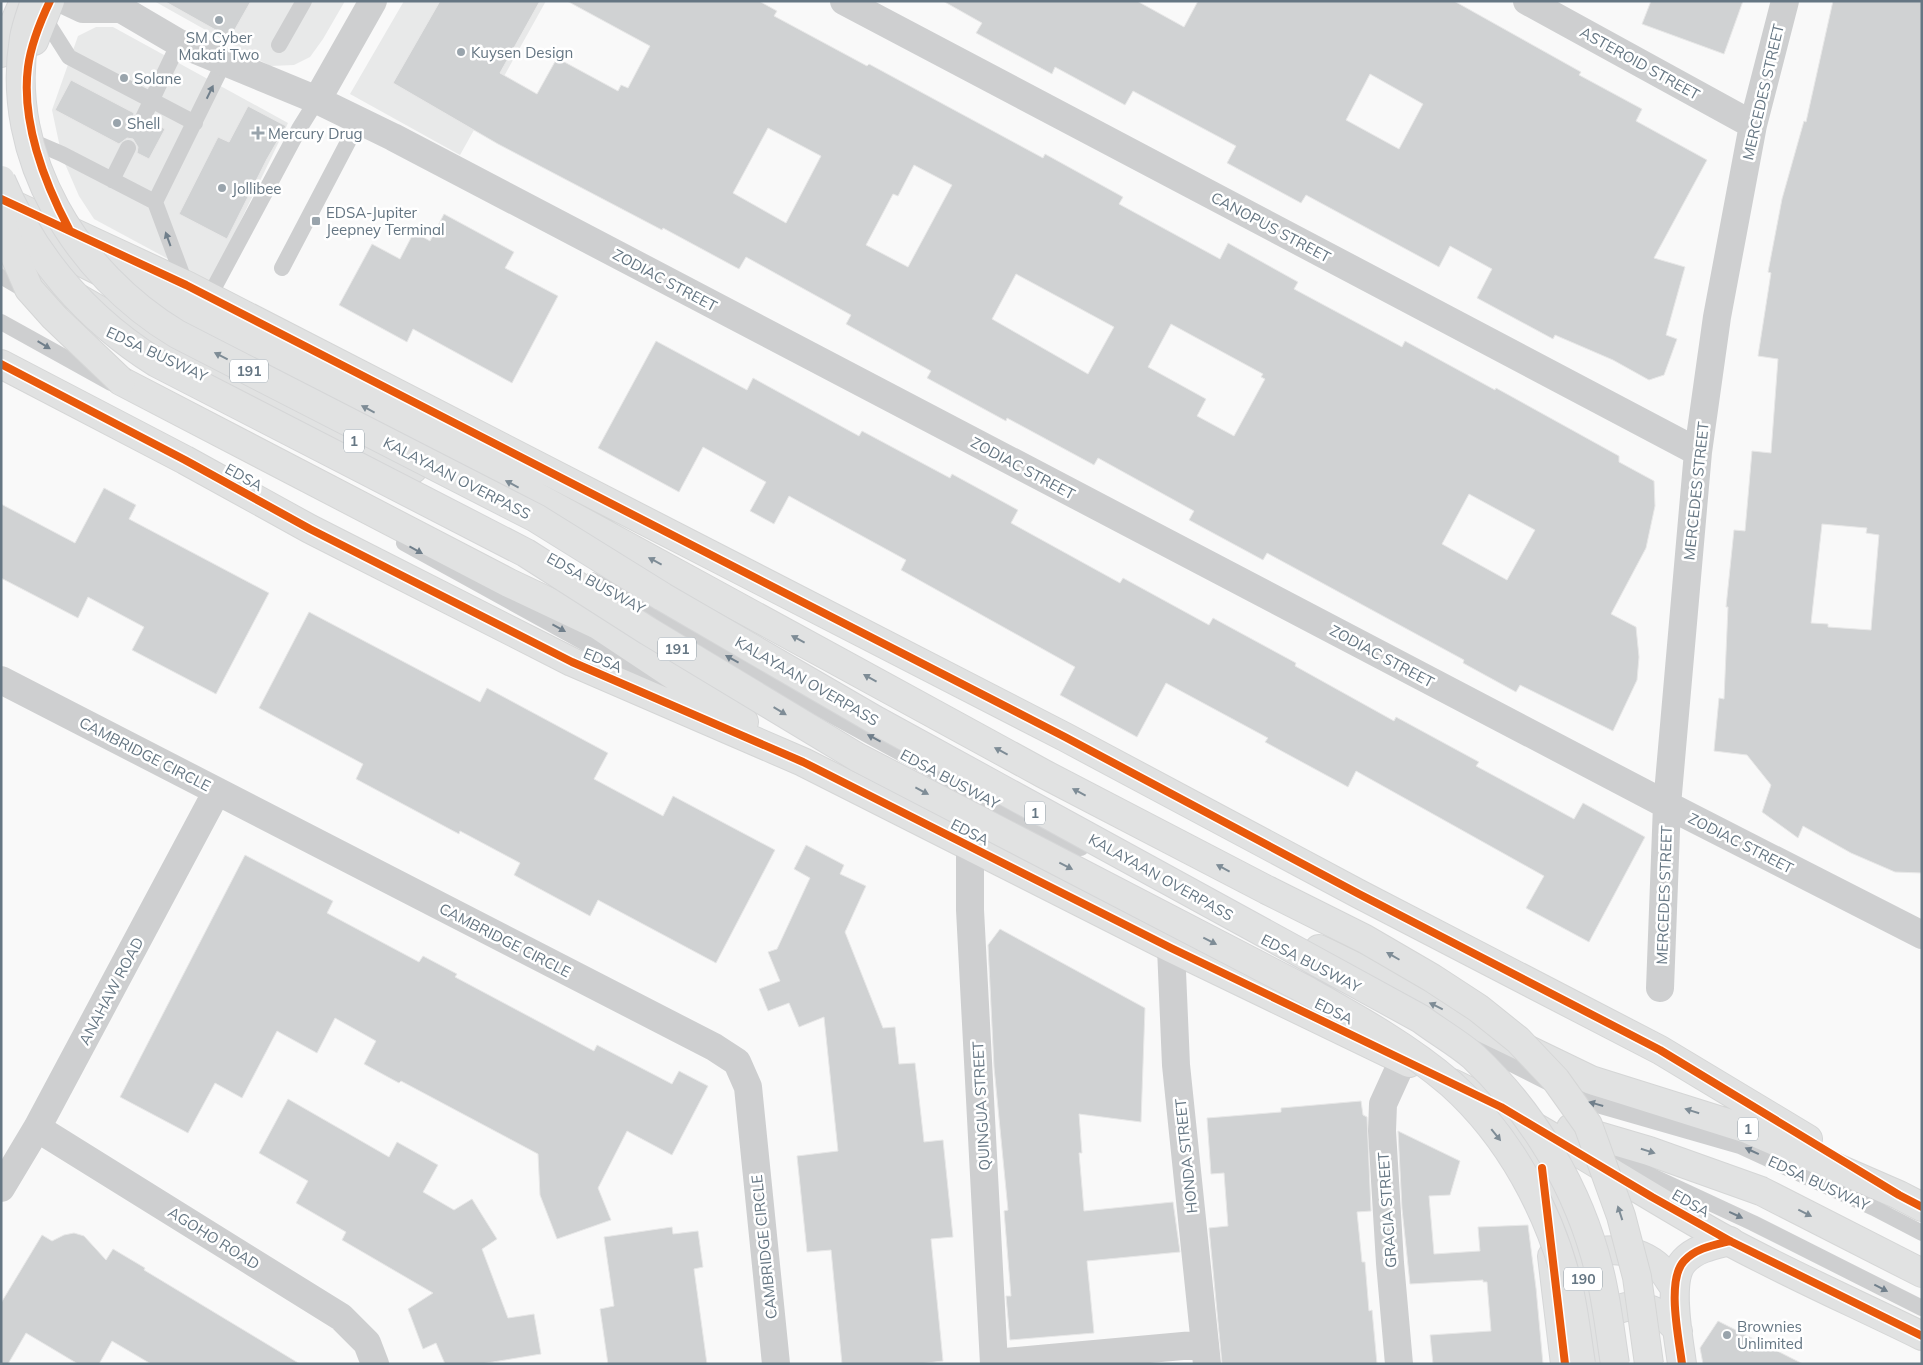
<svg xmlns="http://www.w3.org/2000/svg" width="1923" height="1365" font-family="Mulish,sans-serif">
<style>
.built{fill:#e8e9e9}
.building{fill:#d0d2d3;stroke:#e8e8e8;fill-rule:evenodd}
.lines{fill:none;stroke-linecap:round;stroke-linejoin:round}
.primary-casing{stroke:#d5d6d7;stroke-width:30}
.highway-casing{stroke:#d5d6d6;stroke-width:30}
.lane{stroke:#cecfd0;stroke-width:16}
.street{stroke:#cecfd0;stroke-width:28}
.primary{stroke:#e1e2e2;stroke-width:28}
.highway{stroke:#e1e2e2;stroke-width:28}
.primary-bridge-casing{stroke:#d5d6d7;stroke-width:30;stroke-linecap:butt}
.highway-bridge-casing{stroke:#d5d6d6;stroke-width:30;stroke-linecap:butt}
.primary-bridge{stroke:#e1e2e2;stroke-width:28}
.highway-bridge{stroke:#e1e2e2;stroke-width:28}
.cycleway-casing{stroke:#fff;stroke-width:11}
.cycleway{stroke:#e8590c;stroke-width:8}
.oneway{fill:#707f8b}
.oneway2{fill:#7e8c96}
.poi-dot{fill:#99a4ac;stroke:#fff;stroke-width:2}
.labels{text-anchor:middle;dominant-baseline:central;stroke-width:5;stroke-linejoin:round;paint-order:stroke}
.shield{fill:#fff;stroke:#939fa8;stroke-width:1}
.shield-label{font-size:14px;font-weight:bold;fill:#657683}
.poi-label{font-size:15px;fill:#657683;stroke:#fff;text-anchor:start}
.street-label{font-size:15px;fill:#657683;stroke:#fff}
</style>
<rect width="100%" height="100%" fill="#f9f9f9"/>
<path class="built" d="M 154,1 L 345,1 L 323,39 L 310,57 L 294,65 L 270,66 Z
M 404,1 L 546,1 L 460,155 L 350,94 Z
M 96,27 L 113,27 L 288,123 L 211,282 L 94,219 L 79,196 L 62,157 L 52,110 L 78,36 Z"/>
<path class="building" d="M 164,1 L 251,1 L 230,38 Z
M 440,1 L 540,1 L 500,73 L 537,94 L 557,58 L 618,91 L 621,85 L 628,88 L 650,46 L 567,1 L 759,1 L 777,11 L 774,16 L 867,66 L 869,64 L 1043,158 L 1045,154 L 1123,197 L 1119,204 L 1220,259 L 1228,243 L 1298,282 L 1294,289 L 1402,347 L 1405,341 L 1495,390 L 1496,388 L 1619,456 L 1619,462 L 1654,481 L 1655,506 L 1646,548 L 1611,614 L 1636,627 L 1639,657 L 1637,680 L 1613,731 L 1520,685 L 1516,692 L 1463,663 L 1464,660 L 1267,553 L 1263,560 L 1189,520 L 1194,511 L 1098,458 L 1094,465 L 1007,418 L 1006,421 L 927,378 L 931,371 L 846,324 L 851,315 L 746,257 L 739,269 L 663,228 L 662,230 L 498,144 L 393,83 ZM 768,128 L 821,156 L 786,223 L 733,193 ZM 914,165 L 952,185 L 908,267 L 866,245 L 893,194 L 898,196 ZM 1016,274 L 1114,327 L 1088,374 L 992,319 ZM 1171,324 L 1263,374 L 1261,377 L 1265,379 L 1234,436 L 1197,416 L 1206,399 L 1148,367 ZM 1469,494 L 1535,530 L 1507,580 L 1442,544 Z
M 943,1 L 1137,1 L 1184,27 L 1198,1 L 1454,1 L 1581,72 L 1579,75 L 1642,109 L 1636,121 L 1707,160 L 1654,258 L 1685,267 L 1666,335 L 1677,339 L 1664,375 L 1649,380 L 1613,360 L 1555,335 L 1553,339 L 1477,298 L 1492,269 L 1450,246 L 1439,267 L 1306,195 L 1301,203 L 1227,163 L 1236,146 L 1133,91 L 1125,105 L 1055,67 L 1052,74 L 976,33 L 982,23 ZM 1370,74 L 1423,104 L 1399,149 L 1346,120 Z
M 1651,1 L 1743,1 L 1724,54 L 1642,24 Z
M 1833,1 L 1922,1 L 1922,873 L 1895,872 L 1851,853 L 1803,826 L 1798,838 L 1762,812 L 1771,785 L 1747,755 L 1714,751 L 1719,698 L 1724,699 L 1728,607 L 1726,607 L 1734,530 L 1745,531 L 1752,451 L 1771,453 L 1778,359 L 1758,356 L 1771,273 L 1768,272 L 1782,199 L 1804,121 L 1806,122 ZM 1822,524 L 1867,528 L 1866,533 L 1879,535 L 1871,630 L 1828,627 L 1828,624 L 1811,623 Z
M 71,80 L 134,113 L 133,119 L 138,127 L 144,128 L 152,122 L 165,129 L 149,159 L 137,153 L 138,147 L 133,139 L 127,138 L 119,144 L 55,110 Z
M 248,106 L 286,126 L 267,159 L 227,239 L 179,214 L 218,137 L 229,142 Z
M 444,214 L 514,252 L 505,268 L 558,296 L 512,383 L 413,329 L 407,342 L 339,305 L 372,244 L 400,259 L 414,232 L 430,241 Z
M 656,341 L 747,390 L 753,378 L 859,436 L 862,431 L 950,478 L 952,474 L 1018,510 L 1011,523 L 1120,583 L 1123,578 L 1209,625 L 1213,618 L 1296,663 L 1295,666 L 1394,721 L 1396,717 L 1479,762 L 1476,766 L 1574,819 L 1583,803 L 1645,837 L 1589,942 L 1526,908 L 1544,876 L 1356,771 L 1348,787 L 1265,742 L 1268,738 L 1166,683 L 1137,737 L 1060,695 L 1075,667 L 901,570 L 906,560 L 789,496 L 774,524 L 750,511 L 766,482 L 703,447 L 679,492 L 598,448 Z
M 104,488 L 136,505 L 129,519 L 269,593 L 216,694 L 132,650 L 144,627 L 88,597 L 78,618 L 1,578 L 1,504 L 75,543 Z
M 309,612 L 480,702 L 487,688 L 608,753 L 594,779 L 663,816 L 673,796 L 775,850 L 716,963 L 598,900 L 590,916 L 514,875 L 520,863 L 460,831 L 459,834 L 356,779 L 363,764 L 259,708 Z
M 806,845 L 844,865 L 840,874 L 866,886 L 845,932 L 883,1028 L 895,1027 L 899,1064 L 915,1063 L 924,1142 L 943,1140 L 953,1237 L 931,1239 L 943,1361 L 919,1364 L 842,1364 L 831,1250 L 807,1252 L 797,1156 L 838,1151 L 824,1017 L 799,1027 L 789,1003 L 768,1011 L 759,989 L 780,981 L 768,952 L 777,949 L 810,878 L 794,869 Z
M 245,855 L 333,901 L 327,913 L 419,962 L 423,956 L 457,974 L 455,977 L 594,1051 L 597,1045 L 672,1084 L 679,1071 L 708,1086 L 672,1155 L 627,1131 L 598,1188 L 611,1220 L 557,1239 L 540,1195 L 538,1154 L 401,1081 L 399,1083 L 364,1064 L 376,1041 L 335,1018 L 317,1053 L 277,1031 L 242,1098 L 215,1083 L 188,1133 L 120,1097 Z
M 1000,929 L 1145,1008 L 1141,1122 L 1079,1114 L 1082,1153 L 1079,1153 L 1084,1211 L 1173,1202 L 1180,1252 L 1087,1261 L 1094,1333 L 1010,1340 L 1006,1296 L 1011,1296 L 1004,1211 L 1008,1210 L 994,1067 L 988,945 Z
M 288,1099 L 389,1157 L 397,1142 L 438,1165 L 423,1192 L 454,1210 L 472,1199 L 497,1239 L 482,1249 L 508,1318 L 534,1314 L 541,1354 L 481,1364 L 445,1364 L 436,1343 L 423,1349 L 408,1309 L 433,1293 L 342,1240 L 346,1232 L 296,1203 L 308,1181 L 259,1153 Z
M 1361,1101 L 1363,1115 L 1367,1117 L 1371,1211 L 1357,1212 L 1362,1262 L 1365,1262 L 1369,1311 L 1372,1310 L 1377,1364 L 1222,1364 L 1209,1228 L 1228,1226 L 1224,1173 L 1211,1174 L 1207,1118 L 1281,1112 L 1281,1108 Z
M 1398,1131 L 1460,1161 L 1450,1195 L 1429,1196 L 1434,1254 L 1480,1251 L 1478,1227 L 1528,1225 L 1536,1288 L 1543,1364 L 1433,1364 L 1430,1335 L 1491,1331 L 1487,1282 L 1483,1282 L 1483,1280 L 1410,1284 L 1402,1209 Z
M 672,1227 L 673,1234 L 698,1231 L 703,1267 L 694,1269 L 707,1364 L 608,1364 L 600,1309 L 614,1306 L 604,1237 Z
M 74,1233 L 84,1236 L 106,1260 L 113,1249 L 145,1268 L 144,1270 L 300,1364 L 151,1364 L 112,1341 L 99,1364 L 78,1364 L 26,1333 L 8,1364 L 1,1364 L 1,1303 L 42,1235 L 52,1241 L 64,1235 Z
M 1718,1321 L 1803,1364 L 1703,1364 L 1700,1348 Z"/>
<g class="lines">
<g class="primary-casing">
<path id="primary" d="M 34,41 L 50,1
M 1,53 L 24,1
M 1501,1107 C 1529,1144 1555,1184 1570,1229 C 1585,1272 1590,1319 1597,1364
M 1552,1256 L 1565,1364
M 1574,1265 C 1598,1243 1638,1247 1661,1269 C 1666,1274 1670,1282 1675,1288
M 1596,1335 C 1610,1295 1656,1300 1678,1331
M 1682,1364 C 1679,1339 1666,1280 1684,1261 C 1696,1248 1714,1245 1730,1241"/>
</g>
<g class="highway-casing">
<path id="highway" d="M 1,199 L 186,285 L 1065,737 L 1359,894 L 1660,1050 L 1808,1139
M 23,233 L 190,316 L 504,479 L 1044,774 L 1267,890
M 7,255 C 136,337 275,403 413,469
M 1,364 L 185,460 L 310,529 L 572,662 L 803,762 L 1171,948 L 1409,1063
M 121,381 L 509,583 L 598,625 L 744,722
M 1319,949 L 1591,1080 L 1747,1129 L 1899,1195 L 1922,1207
M 1452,1083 C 1548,1129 1635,1190 1728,1241 C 1791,1275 1857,1304 1922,1336
M 1571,1128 L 1649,1151 L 1761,1191 L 1922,1273"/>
</g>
<path class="lane" d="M 43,16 L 69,57 L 195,123
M 279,45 L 304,1
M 143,118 L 179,43
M 34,142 L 62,154 L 155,202
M 112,180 L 128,148
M 282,268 L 359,121
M 1,276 L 30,293
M 186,285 L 155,202 L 224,62
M 209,297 L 299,129 L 317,100
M 1,322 L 111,383
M 404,543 L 687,699
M 592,580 C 754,672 915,764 1081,848
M 1470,1043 L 1587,1102 L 1740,1146 L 1874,1208 L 1922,1233
M 1598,1151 L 1753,1223 L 1922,1308"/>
<path class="street" d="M 66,1 L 83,9 L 121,9
M 113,1 L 121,9 L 179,43 L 317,100 L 393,137 L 1667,805 L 1922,935
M 844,1 L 1698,452
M 1527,1 L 1753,125
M 317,100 L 373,1
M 1,680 L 714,1047 L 737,1062 L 748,1087 L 776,1364
M 970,848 L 970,910 L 994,1364
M 1171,948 L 1176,1065 L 1207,1364
M 1660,988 L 1667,805 L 1698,452 L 1717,317 L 1753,125 L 1785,1
M 37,1128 L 341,1317 L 367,1343 L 375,1364
M 1,1188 L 37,1128 L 217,791
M 994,1363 L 1205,1344
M 1399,1364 L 1390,1263 L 1382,1131 L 1383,1104 L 1403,1060"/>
<use href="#primary" class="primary"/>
<use href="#highway" class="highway"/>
<g class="primary-bridge-casing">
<path id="primary-bridge" d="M 35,1 C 31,13 26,26 24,38 C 4,157 77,274 177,334 L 536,518 L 663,597 L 877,721 L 1421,1019 C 1438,1032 1458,1043 1474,1057 C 1534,1114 1579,1189 1599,1270 C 1607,1301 1610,1333 1615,1364
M 1,180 C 33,257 87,319 157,363 L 526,553 L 648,631 L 857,757 L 1304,989 C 1354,1017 1407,1046 1451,1084 C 1509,1136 1549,1210 1568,1285 C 1574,1311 1577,1338 1581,1364"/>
</g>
<g class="highway-bridge-casing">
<path id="highway-bridge" d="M 1,219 L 4,231 L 29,289 L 54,317 L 121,381
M 1267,890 L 1365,939 L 1432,978 L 1478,1008 L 1518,1040 L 1556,1080 L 1588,1125 L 1621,1216 L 1637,1277 L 1649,1364"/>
</g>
<use href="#primary-bridge" class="primary-bridge"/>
<use href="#highway-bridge" class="highway-bridge"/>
<g class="cycleway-casing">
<path id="cycleway" d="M 50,1 C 40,22 31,44 28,67 C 21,121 44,182 69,229
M 1,199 L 186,285 L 1065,737 L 1359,894 L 1660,1050 L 1899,1195 L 1922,1207
M 1,364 L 185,460 L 310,529 L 572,662 L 803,762 L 1171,948 L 1501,1107 L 1652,1197 L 1730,1241 L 1922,1336
M 1542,1168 L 1565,1364
M 1682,1364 C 1679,1339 1666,1280 1684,1261 C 1696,1248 1714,1245 1730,1241"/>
</g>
<use href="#cycleway" class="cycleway"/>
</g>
<defs><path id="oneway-solid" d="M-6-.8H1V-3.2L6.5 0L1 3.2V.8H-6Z" transform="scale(1.25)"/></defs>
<g class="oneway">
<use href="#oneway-solid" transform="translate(210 92) rotate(-64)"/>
<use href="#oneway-solid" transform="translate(168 239) rotate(-110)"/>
<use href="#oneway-solid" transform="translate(44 345) rotate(31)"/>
<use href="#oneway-solid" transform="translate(416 550) rotate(29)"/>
<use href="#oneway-solid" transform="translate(559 628) rotate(29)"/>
<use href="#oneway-solid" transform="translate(732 659) rotate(-151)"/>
<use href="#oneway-solid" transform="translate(874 738) rotate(-152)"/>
<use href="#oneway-solid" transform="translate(1596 1104) rotate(-164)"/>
<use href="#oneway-solid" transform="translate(1752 1151) rotate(-155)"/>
<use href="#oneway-solid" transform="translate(1736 1215) rotate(25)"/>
<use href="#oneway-solid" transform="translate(1881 1288) rotate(27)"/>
</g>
<g class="oneway2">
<use href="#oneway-solid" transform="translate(221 356) rotate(-153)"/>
<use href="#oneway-solid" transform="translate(368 409) rotate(-152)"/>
<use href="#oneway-solid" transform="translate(512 484) rotate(-152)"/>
<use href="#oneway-solid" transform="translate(655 561) rotate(-152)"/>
<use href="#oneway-solid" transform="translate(798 639) rotate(-152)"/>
<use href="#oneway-solid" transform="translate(870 678) rotate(-151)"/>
<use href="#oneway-solid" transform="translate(780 711) rotate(31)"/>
<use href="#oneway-solid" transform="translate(1001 751) rotate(-152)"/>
<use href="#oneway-solid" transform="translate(922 791) rotate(28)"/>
<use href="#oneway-solid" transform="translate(1079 792) rotate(-152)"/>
<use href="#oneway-solid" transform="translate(1066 866) rotate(27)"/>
<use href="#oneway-solid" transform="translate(1223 868) rotate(-152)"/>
<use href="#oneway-solid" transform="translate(1210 941) rotate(27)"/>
<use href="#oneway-solid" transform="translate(1393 956) rotate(-150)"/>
<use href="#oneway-solid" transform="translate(1436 1006) rotate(-154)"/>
<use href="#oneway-solid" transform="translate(1692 1111) rotate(-163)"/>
<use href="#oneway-solid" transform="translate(1496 1135) rotate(51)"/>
<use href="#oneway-solid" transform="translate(1648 1151) rotate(18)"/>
<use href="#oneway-solid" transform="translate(1620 1213) rotate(-108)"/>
<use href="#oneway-solid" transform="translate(1805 1213) rotate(27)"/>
</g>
<g class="poi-dot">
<circle cx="219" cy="20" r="5"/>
<circle cx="461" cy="52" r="5"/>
<circle cx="124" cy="78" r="5"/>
<circle cx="117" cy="123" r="5"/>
<path d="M255.5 125.5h5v5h5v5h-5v5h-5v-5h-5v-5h5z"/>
<circle cx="222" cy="188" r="5"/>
<rect x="311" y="216" width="10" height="10" rx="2.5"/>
<circle cx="1727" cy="1335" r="5"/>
</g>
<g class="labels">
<g class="shield">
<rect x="230" y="359.5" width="38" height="23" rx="4"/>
<rect x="344" y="429.5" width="20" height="23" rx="4"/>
<rect x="658" y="637.5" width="38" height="23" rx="4"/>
<rect x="1025" y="801.5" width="20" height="23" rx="4"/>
<rect x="1738" y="1117.5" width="20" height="23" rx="4"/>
<rect x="1564" y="1267.5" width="38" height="23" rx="4"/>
</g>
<g class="shield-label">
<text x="249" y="371">191</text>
<text x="354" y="441">1</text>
<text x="677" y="649">191</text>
<text x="1035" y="813">1</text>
<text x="1748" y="1129">1</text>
<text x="1583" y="1279">190</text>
</g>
<g class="poi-label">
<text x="219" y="37" text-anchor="middle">SM Cyber<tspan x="219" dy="17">Makati Two</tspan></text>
<text x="471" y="52">Kuysen Design</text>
<text x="134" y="78">Solane</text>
<text x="127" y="123">Shell</text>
<text x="268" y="133">Mercury Drug</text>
<text x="232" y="188">Jollibee</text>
<text x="326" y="212">EDSA-Jupiter<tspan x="326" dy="17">Jeepney Terminal</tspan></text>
<text x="1737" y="1326">Brownies<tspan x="1737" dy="17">Unlimited</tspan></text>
</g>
<g class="street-label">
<text transform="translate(1640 63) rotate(29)">ASTEROID STREET</text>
<text transform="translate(1763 92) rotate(-77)">MERCEDES STREET</text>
<text transform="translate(1271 227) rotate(28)">CANOPUS STREET</text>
<text transform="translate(665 280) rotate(28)">ZODIAC STREET</text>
<text transform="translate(157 354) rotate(25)">EDSA BUSWAY</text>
<text transform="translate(1023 468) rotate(28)">ZODIAC STREET</text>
<text transform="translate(244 477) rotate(29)">EDSA</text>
<text transform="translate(457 478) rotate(27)">KALAYAAN OVERPASS</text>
<text transform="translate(1696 491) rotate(-84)">MERCEDES STREET</text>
<text transform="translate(596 583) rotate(29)">EDSA BUSWAY</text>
<text transform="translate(1382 656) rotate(28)">ZODIAC STREET</text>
<text transform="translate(603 660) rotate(23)">EDSA</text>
<text transform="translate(807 681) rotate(30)">KALAYAAN OVERPASS</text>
<text transform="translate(145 754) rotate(27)">CAMBRIDGE CIRCLE</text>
<text transform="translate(950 779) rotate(28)">EDSA BUSWAY</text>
<text transform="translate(970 832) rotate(27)">EDSA</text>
<text transform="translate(1741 843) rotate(27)">ZODIAC STREET</text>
<text transform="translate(1161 877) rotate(29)">KALAYAAN OVERPASS</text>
<text transform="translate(1664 895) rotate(-88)">MERCEDES STREET</text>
<text transform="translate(505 940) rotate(27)">CAMBRIDGE CIRCLE</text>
<text transform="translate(1311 963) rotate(27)">EDSA BUSWAY</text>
<text transform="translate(111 991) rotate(-62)">ANAHAW ROAD</text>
<text transform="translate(1334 1011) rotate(26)">EDSA</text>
<text transform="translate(981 1106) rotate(-93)">QUINGUA STREET</text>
<text transform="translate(1186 1156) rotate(-96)">HONDA STREET</text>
<text transform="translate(1819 1183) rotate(25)">EDSA BUSWAY</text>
<text transform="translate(1691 1203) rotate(30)">EDSA</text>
<text transform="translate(1387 1210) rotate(-94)">GRACIA STREET</text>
<text transform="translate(214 1238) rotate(32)">AGOHO ROAD</text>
<text transform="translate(764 1247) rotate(-96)">CAMBRIDGE CIRCLE</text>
</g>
</g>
<rect width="1923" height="1365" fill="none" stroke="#657683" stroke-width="5"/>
</svg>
